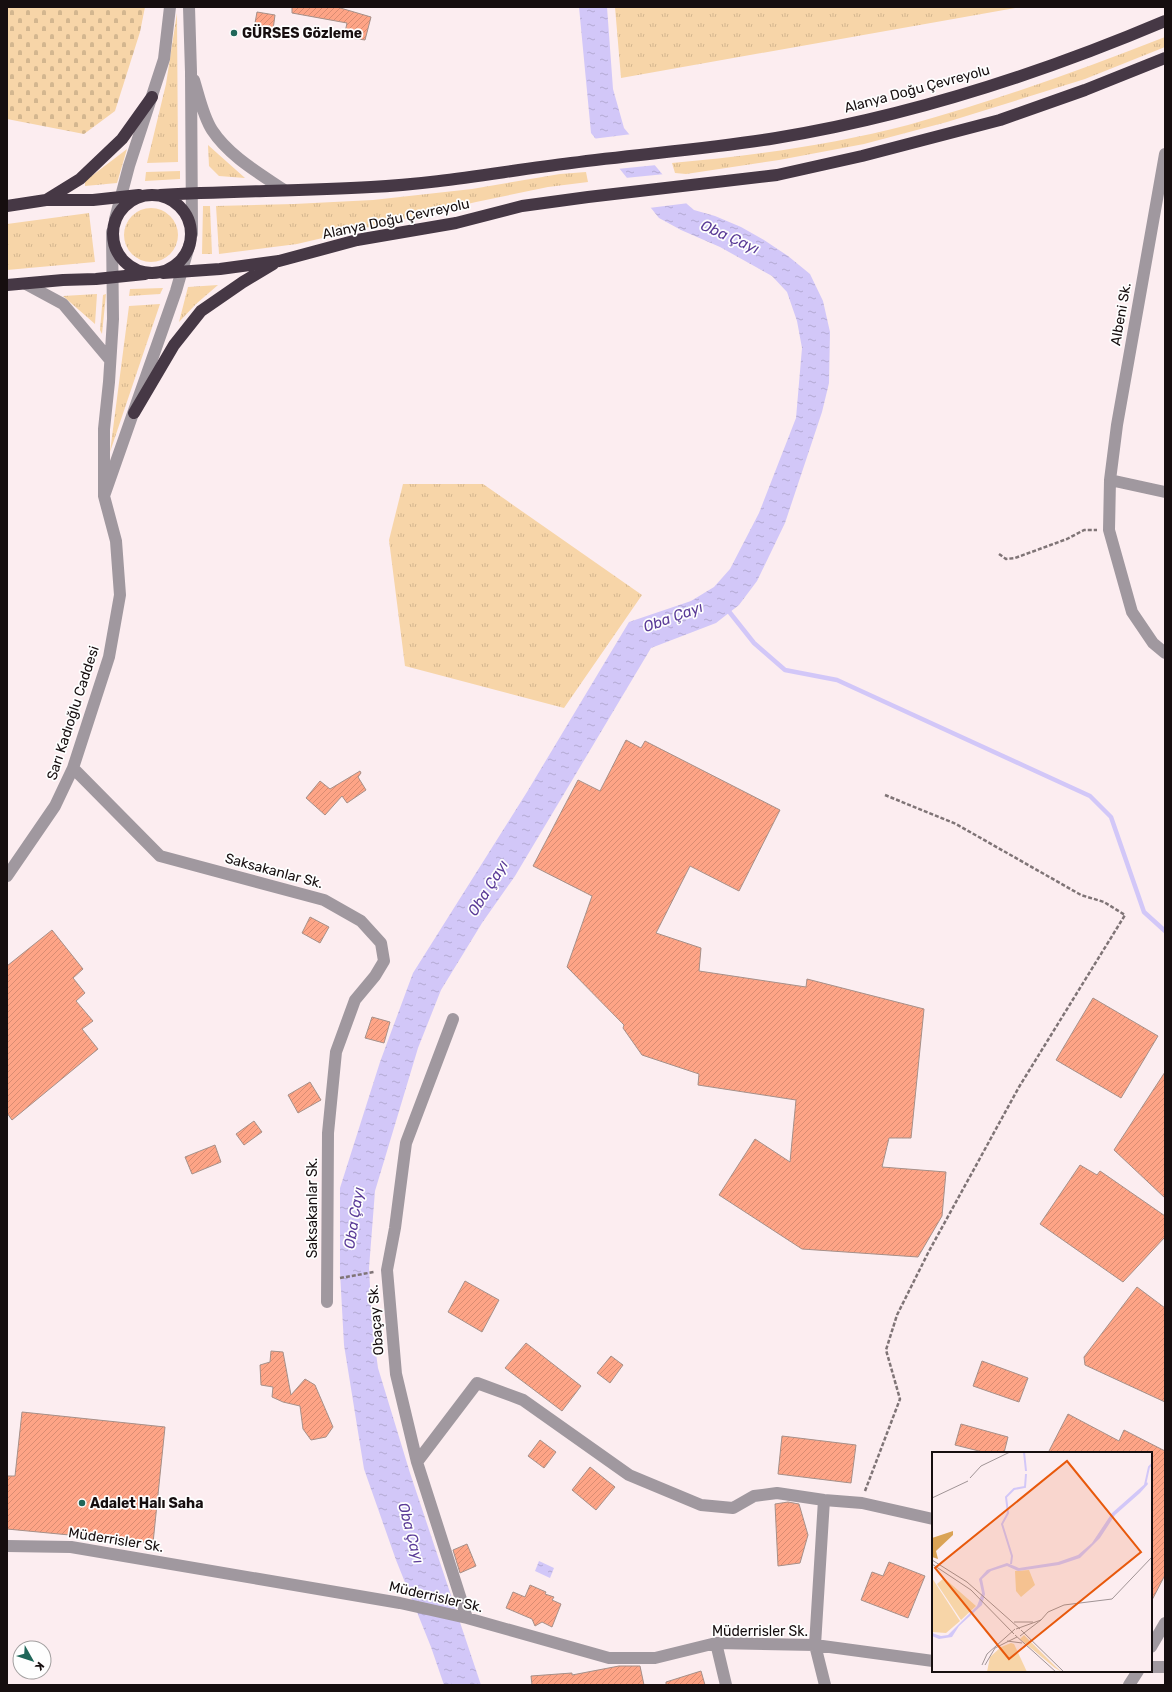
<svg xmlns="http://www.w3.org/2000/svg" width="1172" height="1692" font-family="Rubik,sans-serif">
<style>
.grass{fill:url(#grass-tufts)}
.cemetery{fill:url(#cemetery-stones)}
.water{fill:url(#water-ripples)}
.pier{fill:#fcedf0}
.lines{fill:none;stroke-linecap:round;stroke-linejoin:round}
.stream{stroke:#d2c7f8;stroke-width:4.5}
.building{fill:url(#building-hatch);stroke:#a69089}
.path{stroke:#7f7476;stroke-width:2.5;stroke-dasharray:4 2;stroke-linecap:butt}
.minor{stroke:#a0989f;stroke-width:12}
.highway{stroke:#463845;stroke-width:12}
.poi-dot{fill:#206659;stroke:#fefefe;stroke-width:1.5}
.labels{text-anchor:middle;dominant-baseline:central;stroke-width:3.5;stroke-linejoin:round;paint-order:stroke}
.poi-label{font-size:14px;font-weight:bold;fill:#160e0f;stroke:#fefefe;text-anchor:start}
.street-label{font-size:14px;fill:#160e0f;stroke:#fefefe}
.water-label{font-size:15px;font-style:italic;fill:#5a3b97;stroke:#fefefe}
.inset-river{fill:none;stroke:#d2c7f8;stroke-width:2}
.inset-road{fill:none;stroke:#a09496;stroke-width:1}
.view{fill:#e8590c;fill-opacity:0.15;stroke:#e8590c;stroke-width:2}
.inset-edge{fill:none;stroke:#160e0f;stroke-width:2}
</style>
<defs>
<pattern id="grass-tufts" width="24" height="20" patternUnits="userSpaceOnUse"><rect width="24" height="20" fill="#f7d5a8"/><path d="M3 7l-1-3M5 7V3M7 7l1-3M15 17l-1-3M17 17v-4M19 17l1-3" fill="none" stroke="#d3b68f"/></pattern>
<pattern id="cemetery-stones" width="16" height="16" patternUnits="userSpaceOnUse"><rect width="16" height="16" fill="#f7d5a8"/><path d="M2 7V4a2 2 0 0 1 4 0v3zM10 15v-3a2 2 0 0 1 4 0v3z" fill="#d3b68f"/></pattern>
<pattern id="water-ripples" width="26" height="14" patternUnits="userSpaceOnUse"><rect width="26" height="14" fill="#d2c7f8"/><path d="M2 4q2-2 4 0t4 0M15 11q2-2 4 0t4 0" fill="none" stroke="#b4aad3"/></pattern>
<pattern id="building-hatch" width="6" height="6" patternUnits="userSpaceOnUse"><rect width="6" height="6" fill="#fea486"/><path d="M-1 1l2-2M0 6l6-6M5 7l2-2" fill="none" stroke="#d98c72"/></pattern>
</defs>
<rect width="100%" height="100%" fill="#fcedf0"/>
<path class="grass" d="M 615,7 L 1021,7 L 621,78 Z
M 177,13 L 178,162 L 147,163 L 166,84 Z
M 1165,37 L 1165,47 L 1085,79 L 947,122 L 864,144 L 779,160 L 686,174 L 675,173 L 672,163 C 751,156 831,145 908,125 C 995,101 1081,70 1165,37 Z
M 208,145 L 245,178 L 219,176 L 209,166 Z
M 127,149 L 117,183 L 85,186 L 85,181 Z
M 180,171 L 180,179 L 145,181 L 146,172 Z
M 586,172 L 588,182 L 548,187 L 476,202 L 297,244 L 219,254 L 216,206 L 294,204 L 373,200 L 472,189 L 560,174 Z
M 203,206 L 210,206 L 212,254 L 202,254 Z
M124 235a27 27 0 1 1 54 0a27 27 0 1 1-54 0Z
M 89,213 L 95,262 L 7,270 L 7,224 Z
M 218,285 L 196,304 L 179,322 L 188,287 Z
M 163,288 L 160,294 L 129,296 L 130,289 Z
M 97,294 L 95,324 L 63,296 Z
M 106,294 L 102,334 L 100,330 L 103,295 Z
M 160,304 L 110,452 L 129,306 Z
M 403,484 L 483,484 L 642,595 L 564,708 L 405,666 L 389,540 Z"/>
<path class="cemetery" d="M 7,7 L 145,7 L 140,32 L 115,111 L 84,134 L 7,119 Z"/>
<path class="water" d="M 579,7 L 607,7 L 613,89 L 624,128 L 687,204 L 694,210 L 715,216 L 741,227 L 764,240 L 788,256 L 810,274 L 823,301 L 830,332 L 829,383 L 822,412 L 785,523 L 757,581 L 739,605 L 716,623 L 651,648 L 515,876 L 482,923 L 441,990 L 418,1048 L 375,1191 L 369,1268 L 372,1324 L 378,1368 L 410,1473 L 481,1685 L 444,1685 L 431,1647 L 396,1560 L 364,1469 L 344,1345 L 340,1272 L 340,1188 L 380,1062 L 413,973 L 527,792 L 629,622 L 691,601 L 714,587 L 730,569 L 759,513 L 796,418 L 802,348 L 797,321 L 787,292 L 772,276 L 720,247 L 681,230 L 659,218 L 591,133 Z
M 539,1561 L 554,1568 L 550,1578 L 535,1571 Z"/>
<path class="pier" d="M 632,134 L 657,165 L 617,169 L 592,139 Z
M 665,174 L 689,203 L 649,208 L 625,178 Z"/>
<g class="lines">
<path class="stream" d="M 727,609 L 754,643 L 785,670 L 837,680 L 1090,796 L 1111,817 L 1144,912 L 1165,931"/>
</g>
<path class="building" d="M 292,7 L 337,7 L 371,17 L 365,40 L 344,37 L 347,23 L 292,13 Z
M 257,12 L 275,15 L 272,37 L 253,34 Z
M 626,740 L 641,748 L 645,741 L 780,810 L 739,891 L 690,866 L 656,933 L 701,948 L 699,971 L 806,987 L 807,979 L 924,1009 L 911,1138 L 889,1138 L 882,1167 L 946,1172 L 942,1216 L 918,1257 L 802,1249 L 719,1195 L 755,1139 L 790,1162 L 796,1100 L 698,1085 L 699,1074 L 642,1055 L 623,1028 L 624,1025 L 567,967 L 592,896 L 533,866 L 578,780 L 600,791 Z
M 360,771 L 361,773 L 358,777 L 366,790 L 347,803 L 342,796 L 325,815 L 306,798 L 320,781 L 330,789 Z
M 310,917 L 329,927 L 320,943 L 302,933 Z
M 52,930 L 83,969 L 73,978 L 85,993 L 76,1001 L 93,1021 L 82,1029 L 98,1049 L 12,1120 L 7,1113 L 7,966 Z
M 1093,998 L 1158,1036 L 1121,1098 L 1056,1060 Z
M 372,1017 L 390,1022 L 384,1043 L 365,1038 Z
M 1165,1072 L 1165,1198 L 1114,1150 Z
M 310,1082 L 321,1100 L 298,1113 L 288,1095 Z
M 254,1121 L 262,1132 L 244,1145 L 236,1134 Z
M 215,1145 L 221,1162 L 192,1174 L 185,1157 Z
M 1080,1165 L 1097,1175 L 1100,1171 L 1165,1216 L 1165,1237 L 1123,1282 L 1040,1224 Z
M 465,1281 L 499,1300 L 482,1332 L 448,1312 Z
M 1137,1287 L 1165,1308 L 1165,1402 L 1085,1365 L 1084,1357 Z
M 526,1343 L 581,1386 L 562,1411 L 505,1368 Z
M 271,1351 L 283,1352 L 291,1395 L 305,1379 L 315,1385 L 333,1427 L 326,1437 L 311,1440 L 303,1429 L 300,1406 L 283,1402 L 272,1397 L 273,1387 L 261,1385 L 260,1365 L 270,1362 Z
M 611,1356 L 623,1365 L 610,1383 L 597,1373 Z
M 982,1361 L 1028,1378 L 1019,1402 L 973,1386 Z
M 22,1412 L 165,1427 L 153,1543 L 7,1529 L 7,1476 L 15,1476 Z
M 1068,1414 L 1119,1441 L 1124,1430 L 1165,1451 L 1165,1575 L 1151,1602 L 1151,1453 L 1048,1453 Z
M 961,1424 L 1008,1437 L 1004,1453 L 987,1453 L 955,1445 Z
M 782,1436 L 856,1445 L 851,1483 L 778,1474 Z
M 540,1440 L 556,1452 L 544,1468 L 528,1456 Z
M 590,1467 L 615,1487 L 596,1510 L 572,1490 Z
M 788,1502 L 799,1504 L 808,1535 L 800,1563 L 778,1566 L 775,1504 Z
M 467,1544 L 476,1566 L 460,1573 L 453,1550 Z
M 889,1562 L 925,1576 L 908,1618 L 861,1600 L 872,1572 L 883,1576 Z
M 530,1585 L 546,1592 L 545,1594 L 554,1597 L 552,1600 L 561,1604 L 552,1627 L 542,1622 L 535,1626 L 532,1619 L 506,1608 L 513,1592 L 525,1597 Z
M 619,1666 L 640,1666 L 644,1685 L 532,1685 L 531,1676 L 572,1673 L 572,1675 Z
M 701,1671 L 705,1685 L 666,1685 L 666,1682 Z"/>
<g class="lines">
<path class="path" d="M 999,554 L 1006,559 L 1015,558 L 1067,539 L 1084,530 L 1097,530
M 340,1278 L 374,1272
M 865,1491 L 900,1399 L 886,1350 L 897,1315 L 928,1253 L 1019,1087 L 1125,915 L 1104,902 L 1081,895 L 956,824 L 885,795"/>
<path class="minor" d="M 189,7 L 191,72 L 192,234
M 194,80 C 199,96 203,116 212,130 C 229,156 259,173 284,190
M 1165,154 L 1117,425 L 1110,480 L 1109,530 L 1132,612 L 1153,643 L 1165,653
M 115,219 L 129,166 L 164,59 L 170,7
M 112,232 L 113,319 L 109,382 L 104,429 L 104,496 L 176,291 L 189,246
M 26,284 L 63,304 L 110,360
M 1110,480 L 1165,492
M 73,768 L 160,856 L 324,900 L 361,921 L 381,943 L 384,961 L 375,976 L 355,1000 L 336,1052 L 328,1133 L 327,1302
M 7,876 L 55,806 L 73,768 L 109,657 L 120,595 L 116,541 L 104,496
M 453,1019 L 406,1143 L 395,1228 L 387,1270 L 396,1374 L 417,1462 L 467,1618
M 417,1462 L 477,1383 L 523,1400 L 629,1475 L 701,1505 L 733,1508 L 754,1496 L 777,1493 L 824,1500 L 862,1503 L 933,1519
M 824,1500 L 815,1645 L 933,1661
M 7,1546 L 71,1547 L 400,1603 L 467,1618 L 609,1658 L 655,1658 L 716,1643 L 815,1645 L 825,1685
M 716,1643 L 726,1685
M 1151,1647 L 1165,1623
M 1151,1667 L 1165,1667
M 1129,1685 L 1138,1671"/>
<path class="highway" d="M113 234a39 39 0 1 1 78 0a39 39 0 1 1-78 0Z
M 160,195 C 230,191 300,191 371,187 C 438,184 504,171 571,163 C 639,154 708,149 776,138 C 910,116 1040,74 1165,21
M 46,200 L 80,179 L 122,139 L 152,97
M 7,206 L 46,200 L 93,200 L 139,195
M 163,273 L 220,269 L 279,261 L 357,240 L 456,223 L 522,206 L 588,197 L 777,175 L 862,156 L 1000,120 L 1085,90 L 1165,58
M 7,285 L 63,280 L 96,279 L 145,274
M 134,413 L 174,345 L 201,311 L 243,282 L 273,264"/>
</g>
<g class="poi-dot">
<circle cx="234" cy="33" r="4"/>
<circle cx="82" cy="1503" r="4"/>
</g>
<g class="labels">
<g class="poi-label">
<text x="242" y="33">GÜRSES Gözleme</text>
<text x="90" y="1503">Adalet Halı Saha</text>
</g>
<g class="street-label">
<text transform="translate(917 89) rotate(-15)">Alanya Doğu Çevreyolu</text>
<text transform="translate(396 219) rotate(-12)">Alanya Doğu Çevreyolu</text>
<text transform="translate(1121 314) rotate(-80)">Albeni Sk.</text>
<text transform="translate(73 713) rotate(-72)">Sarı Kadıoğlu Caddesi</text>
<text transform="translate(274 871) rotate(15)">Saksakanlar Sk.</text>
<text transform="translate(312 1208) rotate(-90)">Saksakanlar Sk.</text>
<text transform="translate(376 1320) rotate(-95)">Obaçay Sk.</text>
<text transform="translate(116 1540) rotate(9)">Müderrisler Sk.</text>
<text transform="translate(436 1597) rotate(13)">Müderrisler Sk.</text>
<text x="760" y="1631">Müderrisler Sk.</text>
</g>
<g class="water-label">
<text transform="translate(730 237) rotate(24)">Oba Çayı</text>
<text transform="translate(673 617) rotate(-20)">Oba Çayı</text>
<text transform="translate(488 888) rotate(-58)">Oba Çayı</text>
<text transform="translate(354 1218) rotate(-81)">Oba Çayı</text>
<text transform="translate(411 1533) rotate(75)">Oba Çayı</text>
</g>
</g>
<g transform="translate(932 1452)">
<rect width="220" height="220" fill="#fcedf0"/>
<path d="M 97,118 L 103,133 L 89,145 L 84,139 L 83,119 ZM 12,126 L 44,154 L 29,168 L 5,132 ZM 92,183 L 124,215 L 130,220 L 123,216 L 88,187 Z" fill="#f7d5a8"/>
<path d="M 21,79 L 21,83 L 4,99 L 6,107 L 0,105 L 0,86 Z" fill="#daa355"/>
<path d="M 79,191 L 82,192 L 95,220 L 55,220 L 58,205 L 69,195 Z" fill="#f7d5a8"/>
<path d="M 0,126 L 28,169 L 14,181 L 0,180 Z" fill="#f7d5a8"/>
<path d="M 215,30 L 216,32 L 208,41 L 183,63 L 168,86 L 148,106 L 127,113 L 86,119 L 75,114 L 59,119 L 50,127 L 53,142 L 50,153 L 27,174 L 20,185 L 7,187 L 0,184 L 0,181 L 9,184 L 16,183 L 45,154 L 50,141 L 47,127 L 55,118 L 75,111 L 87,116 L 126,110 L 146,103 L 160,91 L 180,61 Z" fill="#d2c7f8"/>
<path class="inset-river" d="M 92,0 L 94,19M 213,33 L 217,15 L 220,12M 79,112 L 80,104 L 70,72 L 76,61 L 74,45 L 82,37 L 93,35 L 94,22"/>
<path class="inset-road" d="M 38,26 L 49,14 L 78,0M 0,46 L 36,29M 0,108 L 35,130 L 88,177M 0,112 L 39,138 L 82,182M 109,168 L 116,160 L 132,153 L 180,147 L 220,105M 82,170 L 101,170M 84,177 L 109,168 L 88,184M 89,178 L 132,220M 83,183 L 124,220M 75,189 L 90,191M 50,213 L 55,202 L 83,177M 53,213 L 63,196 L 85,185"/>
<path class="view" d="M 135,9 L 209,100 L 77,207 L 3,116 Z"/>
<rect width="220" height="220" class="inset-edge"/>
</g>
<rect width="1172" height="1692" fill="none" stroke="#160e0f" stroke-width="16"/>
<g transform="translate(32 1660) rotate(129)"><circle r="19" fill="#fefefe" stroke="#a19e9e"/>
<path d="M0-3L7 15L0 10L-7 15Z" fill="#206659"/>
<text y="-6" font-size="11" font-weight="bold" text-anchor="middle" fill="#160e0f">K</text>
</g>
</svg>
